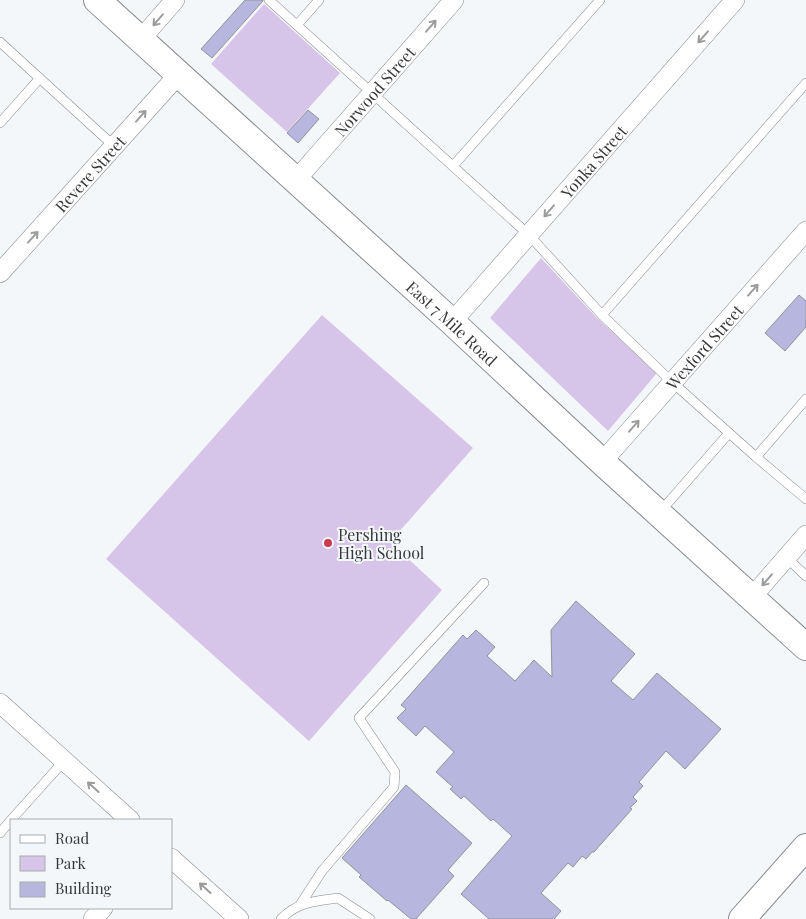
<svg xmlns="http://www.w3.org/2000/svg" width="806" height="919" font-family="'Playfair Display',serif">
<style>
.green{fill:#d7c4e9}
.building{fill:#b6b6df;stroke:#939397}
.lines{fill:none;stroke-linecap:round;stroke-linejoin:round}
.lane-casing{stroke:#86888c;stroke-width:10}
.street-casing{stroke:#86888c;stroke-width:20}
.secondary-casing{stroke:#86888c;stroke-width:28}
.lane{stroke:#fff;stroke-width:9}
.street{stroke:#fff;stroke-width:19}
.secondary{stroke:#fff;stroke-width:26}
.oneway{stroke:#9b9c9c}
.poi-dot{fill:#cb3b4d;stroke:#f4f7fa;stroke-width:2}
.labels{text-anchor:middle;dominant-baseline:central;stroke-width:4;stroke-linejoin:round;paint-order:stroke}
.street-label{font-size:16px;fill:#37383a;stroke:#f4f7fa}
.poi-label{font-size:16px;fill:#37383a;stroke:#f4f7fa;text-anchor:start}
</style>
<rect width="100%" height="100%" fill="#f4f7fa"/>
<path class="green" d="M 264,4 L 340,73 L 287,132 L 211,64 Z
M 541,258 L 596,317 L 657,373 L 608,431 L 490,318 Z
M 322,315 L 473,448 L 390,542 L 442,590 L 309,741 L 106,559 Z"/>
<path class="building" d="M 245,0 L 263,0 L 263,1 L 212,58 L 201,49 Z
M 308,110 L 319,119 L 298,143 L 287,133 Z
M 799,295 L 806,301 L 806,327 L 785,351 L 765,333 Z
M 576,601 L 635,654 L 611,681 L 633,700 L 657,673 L 721,729 L 685,769 L 666,751 L 639,782 L 643,786 L 633,797 L 637,801 L 630,808 L 632,809 L 594,852 L 592,852 L 586,859 L 582,856 L 573,867 L 568,863 L 541,893 L 561,911 L 554,919 L 489,919 L 461,894 L 512,836 L 493,819 L 491,821 L 464,796 L 461,799 L 450,789 L 453,787 L 436,772 L 454,752 L 425,726 L 416,736 L 397,718 L 406,709 L 401,705 L 463,635 L 467,639 L 476,630 L 495,647 L 487,656 L 515,681 L 534,660 L 552,677 L 551,630 Z
M 406,785 L 472,843 L 448,870 L 454,876 L 416,919 L 411,919 L 388,900 L 387,901 L 359,877 L 361,875 L 342,858 Z"/>
<g class="lines">
<g class="lane-casing">
<path id="lane" d="M 269,0 L 529,235 L 602,315 L 672,382 L 756,457 L 806,499
M 297,25 L 319,0
M 0,42 L 114,146
M 0,123 L 40,78
M 453,166 L 600,0
M 602,315 L 806,83
M 756,457 L 806,399
M 660,512 L 729,433
M 786,557 L 806,576
M 11,820 L 64,761
M 0,833 L 11,820
M 300,905 L 322,871 L 394,787 L 395,772 L 359,718 L 484,583
M 281,919 C 297,902 315,901 338,898 L 370,919"/>
</g>
<g class="street-casing">
<g id="street">
<path d="M 141,39 L 175,0"/>
<path id="s1" d="M 295,181 L 454,0"/>
<path id="s2" d="M 0,273 L 179,74"/>
<path id="s3" d="M 452,322 L 735,0"/>
<path id="s4" d="M 602,462 L 806,231"/>
<path d="M 751,598 L 806,535"/>
<path d="M 0,703 L 130,820"/>
<path d="M 171,858 L 239,919"/>
<path d="M 93,919 L 103,908"/>
</g>
</g>
<g class="secondary-casing">
<g id="secondary">
<path id="s5" d="M 97,0 L 452,322 L 602,462 L 806,647"/>
<path d="M 742,919 L 806,847"/>
</g>
</g>
<use href="#lane" class="lane"/>
<use href="#street" class="street"/>
<use href="#secondary" class="secondary"/>
</g>
<defs><path id="oneway-shaft" d="M-6 0H5M1.5-3L5.5 0L1.5 3" fill="none" stroke-width="1.6" stroke-linecap="round" stroke-linejoin="round" transform="scale(1.25)"/></defs>
<g class="oneway">
<use href="#oneway-shaft" transform="translate(158 20) rotate(131)"/>
<use href="#oneway-shaft" transform="translate(431 26) rotate(-49)"/>
<use href="#oneway-shaft" transform="translate(703 37) rotate(131)"/>
<use href="#oneway-shaft" transform="translate(141 116) rotate(-48)"/>
<use href="#oneway-shaft" transform="translate(549 211) rotate(131)"/>
<use href="#oneway-shaft" transform="translate(33 237) rotate(-48)"/>
<use href="#oneway-shaft" transform="translate(753 290) rotate(-48)"/>
<use href="#oneway-shaft" transform="translate(634 426) rotate(-49)"/>
<use href="#oneway-shaft" transform="translate(767 580) rotate(131)"/>
<use href="#oneway-shaft" transform="translate(93 787) rotate(-138)"/>
<use href="#oneway-shaft" transform="translate(205 888) rotate(-138)"/>
</g>
<circle class="poi-dot" cx="328" cy="543" r="5"/>
<g class="labels">
<g class="street-label">
<text stroke="none"><textPath href="#s1" startOffset="120">Norwood Street</textPath></text>
<text stroke="none"><textPath href="#s3" startOffset="214">Yonka Street</textPath></text>
<text stroke="none"><textPath href="#s2" startOffset="134">Revere Street</textPath></text>
<text stroke="none"><textPath href="#s5" startOffset="480">East 7 Mile Road</textPath></text>
<text stroke="none"><textPath href="#s4" startOffset="154">Wexford Street</textPath></text>
</g>
<g class="poi-label">
<text x="338" y="534">Pershing<tspan x="338" dy="18">High School</tspan></text>
</g>
</g>
<rect x="10" y="819" width="162" height="90" fill="#f4f7fa" stroke="#a8abad"/>
<rect x="20" y="835" width="25" height="8" fill="#ffffff" stroke="#a8abad"/>
<text x="55" y="844" font-size="15" fill="#37383a">Road</text>
<rect x="20" y="856" width="25" height="15" fill="#d7c4e9" stroke="#a8abad"/>
<text x="55" y="869" font-size="15" fill="#37383a">Park</text>
<rect x="20" y="882" width="25" height="15" fill="#b6b6df" stroke="#a8abad"/>
<text x="55" y="894" font-size="15" fill="#37383a">Building</text>
</svg>
